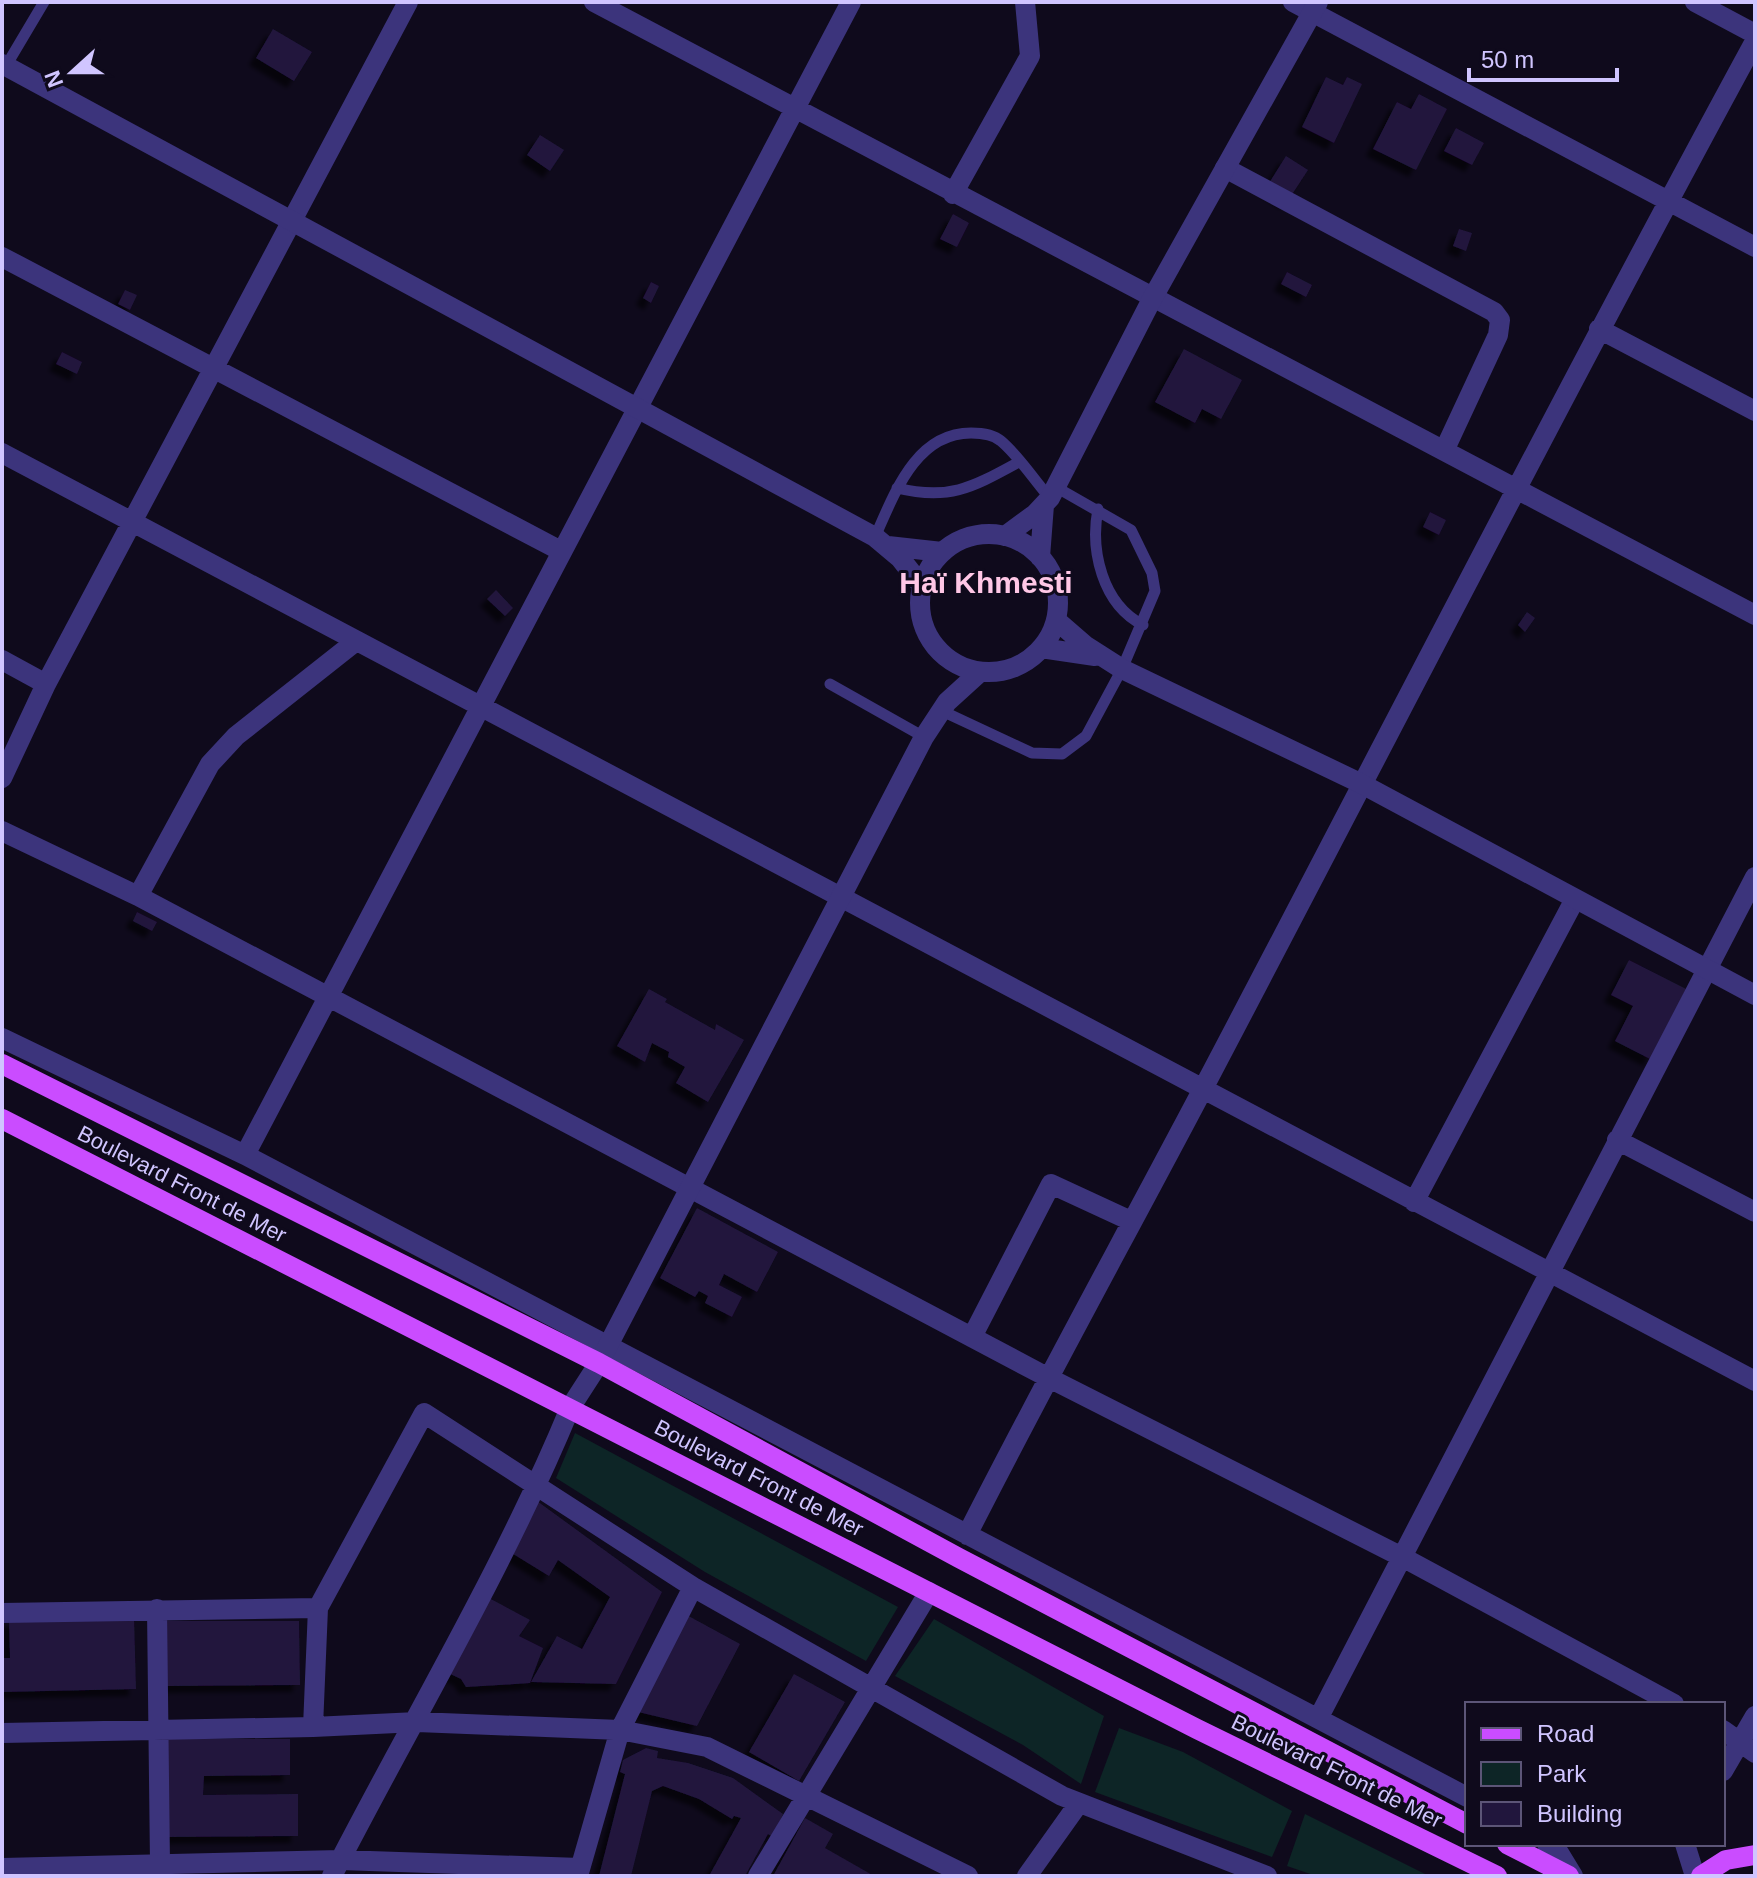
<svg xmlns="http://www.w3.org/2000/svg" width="1757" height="1878" font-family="Helvetica,sans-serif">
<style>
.green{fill:#0d2526}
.building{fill:#21163d;filter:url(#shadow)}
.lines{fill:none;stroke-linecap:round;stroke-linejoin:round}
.service{stroke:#3c347c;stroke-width:11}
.minor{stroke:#3c347c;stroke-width:20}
.tertiary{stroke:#3c347c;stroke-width:20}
.primary{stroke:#ca4cff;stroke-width:20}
.labels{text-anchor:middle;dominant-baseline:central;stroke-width:6;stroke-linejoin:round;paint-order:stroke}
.street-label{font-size:22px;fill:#d0c5ff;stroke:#0f0a1c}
.district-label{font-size:30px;font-weight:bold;fill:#ffc7e6;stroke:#0f0a1c}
</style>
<defs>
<filter id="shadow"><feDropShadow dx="-7" dy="7" stdDeviation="2" flood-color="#0009"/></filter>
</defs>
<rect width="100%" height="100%" fill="#0f0a1c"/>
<path class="green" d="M 575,1433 L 898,1607 L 866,1661 L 705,1572 L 556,1478 Z
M 934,1619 L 1104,1716 L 1081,1784 L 1023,1745 L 895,1676 Z
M 1119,1728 L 1183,1752 L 1292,1811 L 1272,1857 L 1095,1792 Z
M 1305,1814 L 1429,1876 L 1316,1876 L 1287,1866 Z"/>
<path class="building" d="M 273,29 L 312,52 L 294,81 L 256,58 Z
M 1326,77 L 1343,85 L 1347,77 L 1362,84 L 1334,143 L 1302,127 Z
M 1419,94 L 1447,109 L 1416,170 L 1373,149 L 1397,102 L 1411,109 Z
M 1456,128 L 1484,143 L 1472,165 L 1444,151 Z
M 540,135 L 564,150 L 550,171 L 527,155 Z
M 1286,156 L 1308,170 L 1287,202 L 1266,188 Z
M 953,214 L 969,223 L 957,247 L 940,239 Z
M 1459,229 L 1472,233 L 1466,251 L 1453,246 Z
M 1287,272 L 1312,285 L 1306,297 L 1281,284 Z
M 651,282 L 659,286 L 651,303 L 643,298 Z
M 125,290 L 137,295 L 130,310 L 118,304 Z
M 1184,349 L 1242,380 L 1221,419 L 1202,409 L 1195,423 L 1155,402 Z
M 62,352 L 82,362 L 77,374 L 56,364 Z
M 1430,512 L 1446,520 L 1439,535 L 1423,527 Z
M 496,590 L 513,608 L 505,616 L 487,599 Z
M 1527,612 L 1535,618 L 1525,632 L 1518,625 Z
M 137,912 L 157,922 L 152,931 L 133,921 Z
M 1629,960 L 1686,989 L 1650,1059 L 1615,1041 L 1633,1006 L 1611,995 Z
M 649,989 L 667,999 L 665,1002 L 715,1030 L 716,1024 L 744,1040 L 708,1102 L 676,1083 L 685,1067 L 668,1057 L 669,1052 L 652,1043 L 645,1062 L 617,1046 Z
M 697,1208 L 778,1252 L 757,1292 L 724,1274 L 719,1285 L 742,1297 L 732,1317 L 705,1303 L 708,1296 L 699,1291 L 695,1297 L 660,1278 Z
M 537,1501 L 662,1592 L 616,1684 L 531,1682 L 557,1636 L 582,1649 L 610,1597 L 558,1560 L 549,1576 L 510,1552 Z
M 489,1598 L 530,1620 L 519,1636 L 543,1648 L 530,1683 L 466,1687 L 461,1679 L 446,1672 Z
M 683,1613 L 740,1644 L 697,1726 L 634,1711 Z
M 134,1617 L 136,1689 L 2,1692 L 2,1658 L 10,1658 L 9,1620 Z
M 165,1621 L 299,1621 L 300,1685 L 165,1686 Z
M 794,1674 L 845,1702 L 799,1781 L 749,1752 Z
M 162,1739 L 290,1739 L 290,1775 L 204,1776 L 203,1795 L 298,1794 L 298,1836 L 162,1837 Z
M 646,1748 L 658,1751 L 657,1758 L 688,1763 L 733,1778 L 783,1814 L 773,1837 L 768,1834 L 745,1876 L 709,1876 L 741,1818 L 734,1816 L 732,1819 L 699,1799 L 663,1786 L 652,1791 L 631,1876 L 599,1876 L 625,1774 L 620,1772 L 623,1760 Z
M 805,1818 L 833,1834 L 825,1848 L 874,1876 L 773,1876 Z"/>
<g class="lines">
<path class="service" d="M 6,66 L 44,2
M 897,488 C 950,501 973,487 1019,462
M 1098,509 C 1090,550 1102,604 1143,625
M 875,537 C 894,495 915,433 971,433 C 981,433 993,434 1001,441 C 1019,456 1034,480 1050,498
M 830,684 L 924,737
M 942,711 L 1032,753 L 1062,754 L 1086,736 L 1122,669 L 1155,591 L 1152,573 L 1131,530 L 1054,486"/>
<path class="minor" d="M 594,2 L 1755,615
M 1293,2 L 1755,247
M 1695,2 L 1755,34
M 1225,168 L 1494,312 L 1500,320 L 1498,335 L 1444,451
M 953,194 L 1030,56 L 1025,2
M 2,257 L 561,551
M 1599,329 L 1755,411
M 2,453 L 1755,1381
M 2,660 L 46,684
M 2,778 L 46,684 L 408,2
M 2,831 L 138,896 L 1047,1377 L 1404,1558 L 1674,1704
M 138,896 L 210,764 L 236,736 L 355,642
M 2,1038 L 245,1155 L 1467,1797
M 1617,1140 L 1755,1212
M 245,1155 L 851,2
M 1414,1202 L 1575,899
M 972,1337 L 1051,1184 L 1131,1221
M 967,1535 C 1044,1383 1126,1235 1205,1085 C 1388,737 1567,387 1755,41
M 157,1609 L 160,1864
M 2,1613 L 318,1608 L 424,1413 L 693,1587 L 1062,1796 L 1267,1876
M 1319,1717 L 1755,877
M 313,1727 L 318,1608
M 1723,1730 L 1755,1753
M 2,1733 L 313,1727 L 417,1722 L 620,1730 L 707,1747 L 968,1876
M 1723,1771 L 1755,1716
M 1547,1844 L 1559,1853 L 1573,1876
M 1685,1844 L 1695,1876
M 2,1868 L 340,1860 L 580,1868
M 332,1876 C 412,1720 503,1570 570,1408
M 578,1876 L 620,1730 L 693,1587
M 758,1876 L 929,1592
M 1027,1876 L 1079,1803"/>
<path class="tertiary" d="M 2,64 L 875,537 L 900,558 L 922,586
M920 603a69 69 0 1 1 138 0a69 69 0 1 1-138 0Z
M 1005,536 L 1035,514 L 1050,498 L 1152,299 L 1318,2
M 888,546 L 942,552
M 1040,557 L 1044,505
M 1056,620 L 1086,646 L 1122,669 L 1360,783 L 1755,995
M 1041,648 L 1095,656
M 570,1408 L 599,1363 L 924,737 L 947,702 L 980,672"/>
<path class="primary" d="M 2,1064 L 599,1363 L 959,1558 L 1467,1824
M 2,1119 L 1197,1729 L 1497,1876
M 1507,1844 L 1569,1876
M 1701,1876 L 1726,1860 L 1755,1855"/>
</g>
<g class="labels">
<g class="street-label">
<text transform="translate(182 1184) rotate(27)">Boulevard Front de Mer</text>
<text transform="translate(759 1478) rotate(27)">Boulevard Front de Mer</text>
<text transform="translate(1337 1771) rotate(26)">Boulevard Front de Mer</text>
</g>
<g class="district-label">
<text x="986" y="582">Haï Khmesti</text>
</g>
</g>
<rect width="1757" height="1878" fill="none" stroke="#d0c5ff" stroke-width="8"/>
<rect x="1465" y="1702" width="260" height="144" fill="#0f0a1c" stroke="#5c5577" stroke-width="2"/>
<rect x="1481" y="1728" width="40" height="12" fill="#ca4cff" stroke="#5c5577" stroke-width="2"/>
<text x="1537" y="1742" font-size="24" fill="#d0c5ff">Road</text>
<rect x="1481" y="1762" width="40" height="24" fill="#0d2526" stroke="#5c5577" stroke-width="2"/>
<text x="1537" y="1782" font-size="24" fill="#d0c5ff">Park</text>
<rect x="1481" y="1802" width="40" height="24" fill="#21163d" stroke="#5c5577" stroke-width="2"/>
<text x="1537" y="1822" font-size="24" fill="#d0c5ff">Building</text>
<g transform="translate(72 72) rotate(249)" stroke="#0f0a1c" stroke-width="6" paint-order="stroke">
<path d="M0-6L14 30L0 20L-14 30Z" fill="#d0c5ff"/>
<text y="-12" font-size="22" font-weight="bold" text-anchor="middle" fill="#d0c5ff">N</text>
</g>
<path d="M1469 68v12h148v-12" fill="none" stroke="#d0c5ff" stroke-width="4"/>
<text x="1481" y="68" font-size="24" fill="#d0c5ff" stroke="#0f0a1c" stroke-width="6" paint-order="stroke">50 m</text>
</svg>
